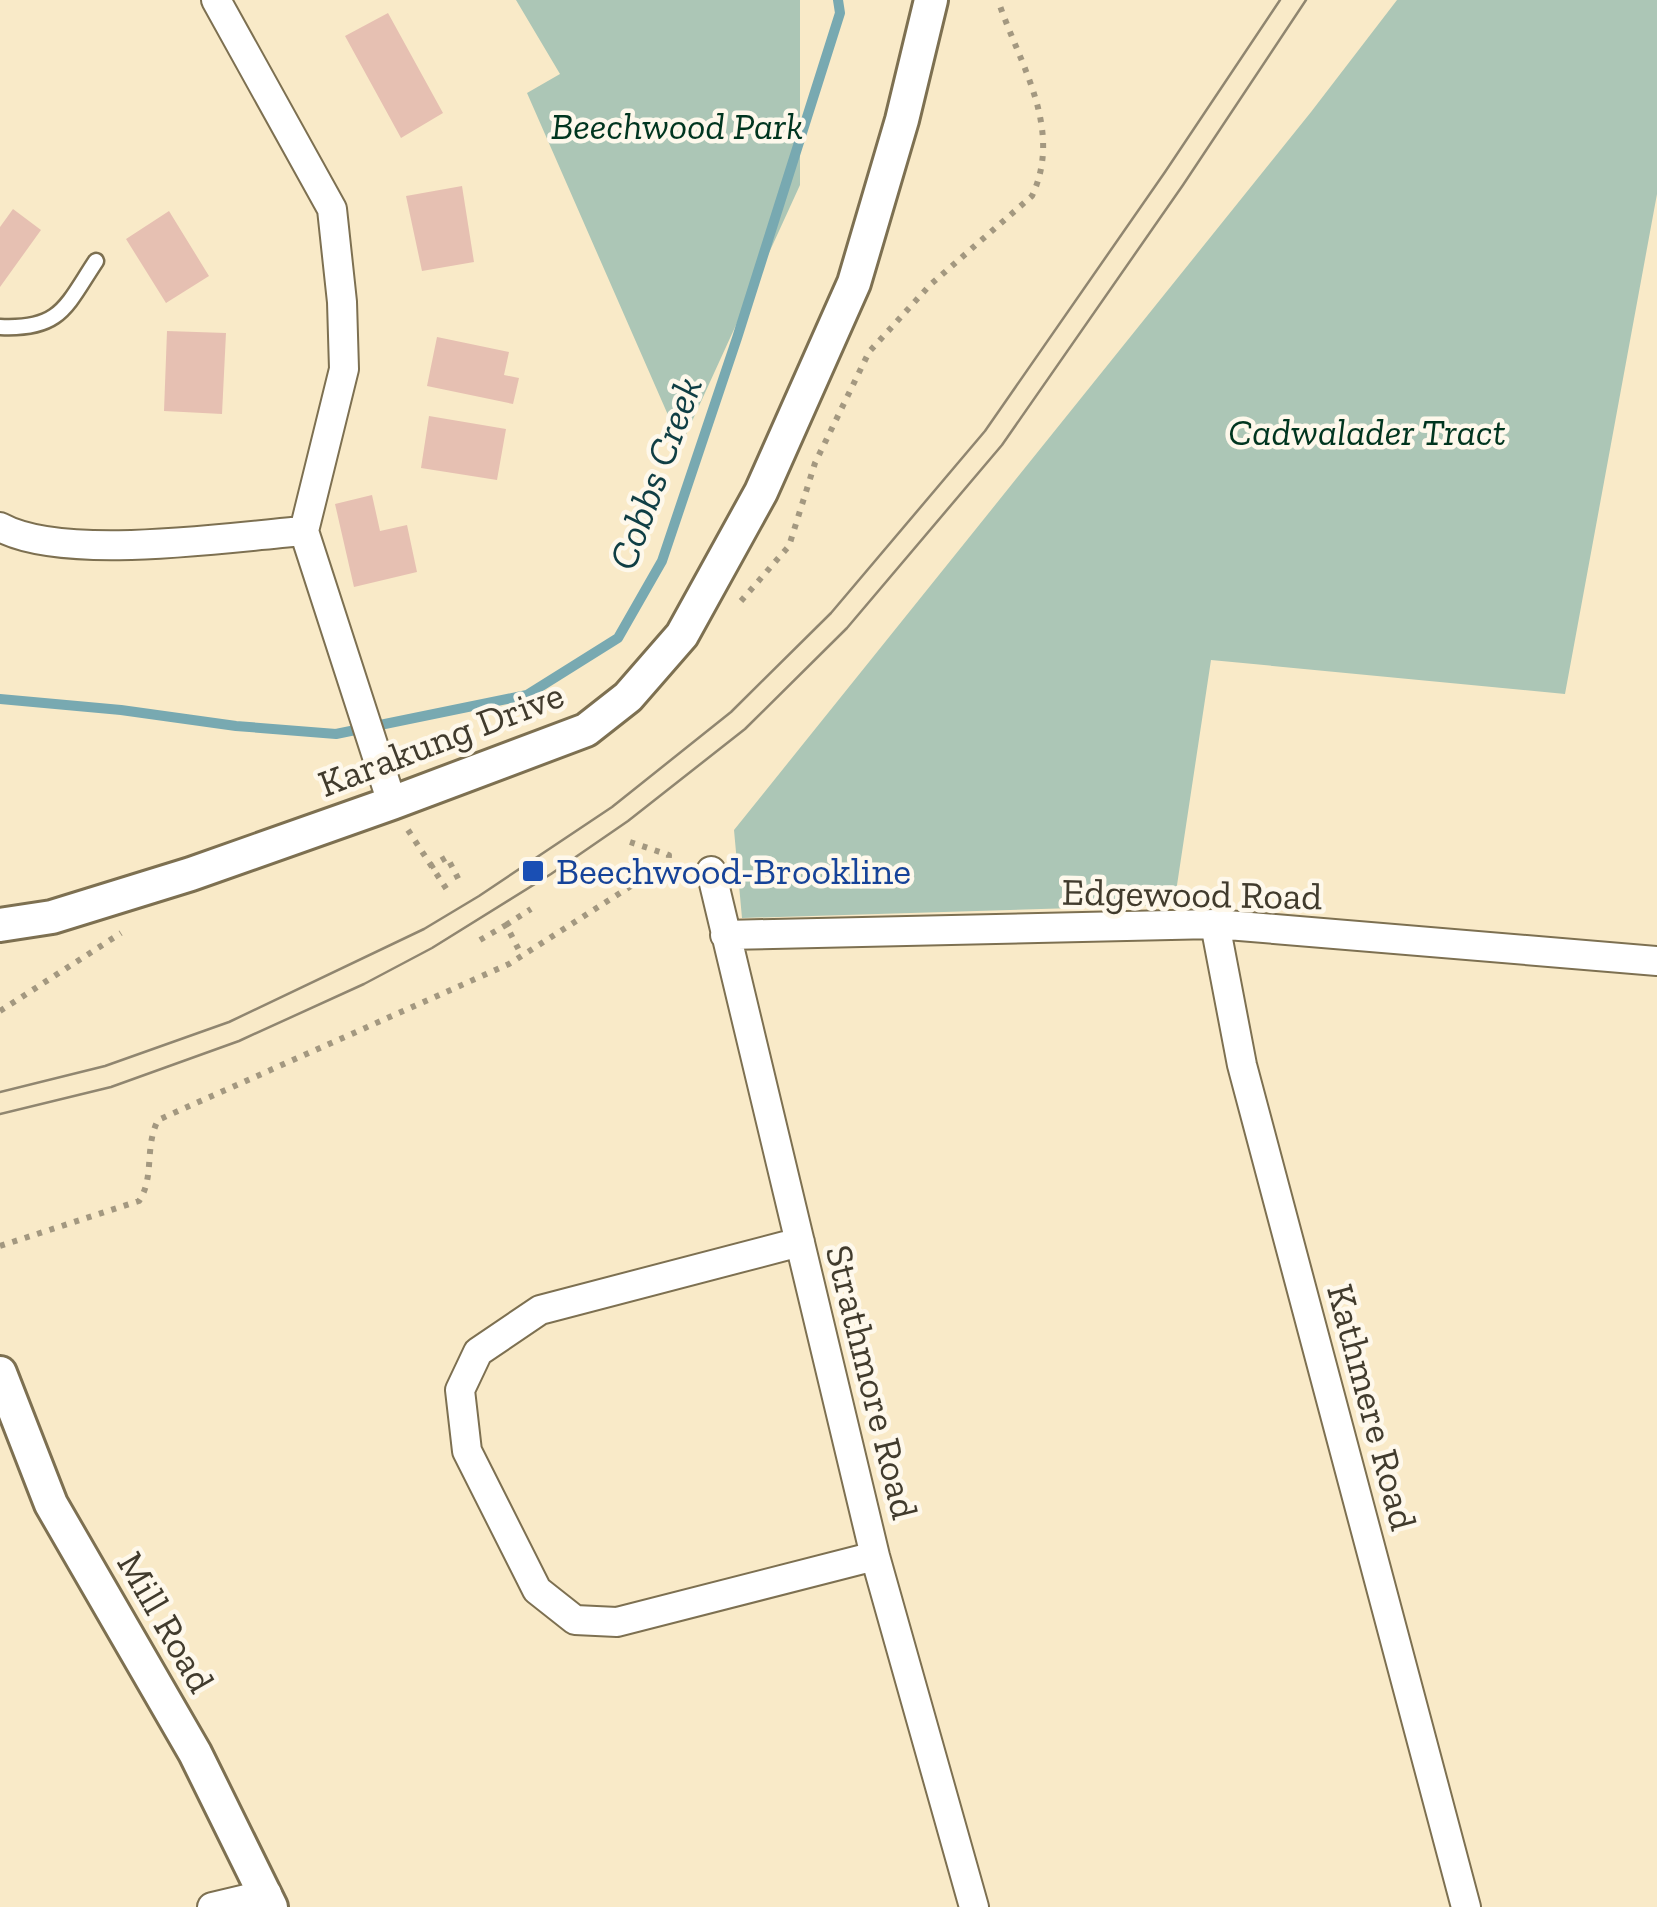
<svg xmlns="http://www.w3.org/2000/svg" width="1657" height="1907" font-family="'Zilla Slab',serif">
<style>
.green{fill:#acc6b6}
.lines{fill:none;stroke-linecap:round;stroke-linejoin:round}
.stream{stroke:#78a9b1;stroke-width:10}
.building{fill:#e6c0b2}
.service-casing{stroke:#7d7051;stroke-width:19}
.minor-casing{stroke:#7d7051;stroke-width:32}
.tertiary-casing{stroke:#7d7051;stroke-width:38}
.path{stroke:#a39880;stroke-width:6;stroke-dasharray:5 8;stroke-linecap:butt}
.service{stroke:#fff;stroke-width:14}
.minor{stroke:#fff;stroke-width:28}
.tertiary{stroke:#fff;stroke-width:32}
.tram{stroke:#908670;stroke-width:2.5}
.transit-dot{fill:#1a4fb4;stroke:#fef8eb;stroke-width:4}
.labels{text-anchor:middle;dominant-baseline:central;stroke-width:9;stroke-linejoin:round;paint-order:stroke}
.park-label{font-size:38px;font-style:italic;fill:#00351f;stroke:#fef8eb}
.street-label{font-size:38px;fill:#413b2d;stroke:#fef8eb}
.transit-label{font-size:38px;fill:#164399;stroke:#fef8eb;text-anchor:start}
.water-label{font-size:40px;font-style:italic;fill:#0f3e44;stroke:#fef8eb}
</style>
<rect width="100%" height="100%" fill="#f9eac8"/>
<path class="green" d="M 516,0 L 800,0 L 800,185 L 683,441 L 668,415 L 527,93 L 560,74 Z
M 1397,0 L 1657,0 L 1657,194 L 1565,694 L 1211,660 L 1174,905 L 742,918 L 734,830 L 1311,112 Z"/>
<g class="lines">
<path class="stream" d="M 0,699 L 121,710 L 236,726 L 336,734 L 527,695 L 618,638 L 662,561 L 737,338 L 840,13 L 838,0"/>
</g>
<path class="building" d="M 388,13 L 443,113 L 401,138 L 345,36 Z
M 462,186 L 474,262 L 422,271 L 406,196 Z
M 13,209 L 41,230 L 0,287 L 0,227 Z
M 169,211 L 209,276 L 166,303 L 126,239 Z
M 167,331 L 226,333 L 222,414 L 164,411 Z
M 437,337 L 509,352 L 504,375 L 519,378 L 513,404 L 427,386 Z
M 429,416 L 506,429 L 497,480 L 421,468 Z
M 372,495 L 380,531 L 407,525 L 417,572 L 354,587 L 335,504 Z"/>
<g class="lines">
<g class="service-casing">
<path id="service" d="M 0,327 C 61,330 66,306 96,261"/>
</g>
<g class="minor-casing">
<path id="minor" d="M 216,0 L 332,209 L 342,302 L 344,369 L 304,531
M 0,527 C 64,562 229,537 304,531
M 304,531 L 392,803
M 711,871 L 875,1556 L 974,1907
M 1215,924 L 1242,1065 L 1466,1907
M 725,935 L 1215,924 L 1657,961
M 800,1242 L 540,1310 L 478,1352 L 460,1390 L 467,1451 L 537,1590 L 575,1620 L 617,1622 L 875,1556
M 212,1907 L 267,1894"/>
</g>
<g class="tertiary-casing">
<path id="tertiary" d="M 0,925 L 52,917 L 191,874 L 392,803 L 586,730 L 628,697 L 682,635 L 761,492 L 854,283 L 902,120 L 931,0
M 0,1373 L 51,1504 L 195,1753 L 271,1907"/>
</g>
<path class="path" d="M 741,601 L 789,546 L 815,463 L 869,352 L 930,285 L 1032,196 C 1064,128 1019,64 998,0
M 408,830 L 449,893
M 630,842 L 669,855 L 668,870
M 430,867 L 447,857 L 461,884
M 506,925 L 531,909
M 480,940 L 506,925 L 522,956
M 0,1011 L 121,933
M 0,1246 L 139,1201 C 155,1177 144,1148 158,1120 L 509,964 L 656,870 L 685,871"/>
<use href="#service" class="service"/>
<use href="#minor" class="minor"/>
<use href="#tertiary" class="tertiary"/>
<path class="tram" d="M 0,1092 L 105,1066 L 229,1022 L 424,929 L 479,896 L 612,807 L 731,712 L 831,613 L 985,431 L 1165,172 L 1280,0
M 0,1114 L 111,1087 L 239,1041 L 364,984 L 432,948 L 551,874 L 628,821 L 745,729 L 847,628 L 1002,445 L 1183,185 L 1306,0"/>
</g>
<rect class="transit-dot" x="521" y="859" width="24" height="24" rx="5"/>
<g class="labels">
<g class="park-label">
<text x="677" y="126">Beechwood Park</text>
<text x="1367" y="432">Cadwalader Tract</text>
</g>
<g class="street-label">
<text transform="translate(441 739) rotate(-21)">Karakung Drive</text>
<text transform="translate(1192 894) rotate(1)">Edgewood Road</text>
<text transform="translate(872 1382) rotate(76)">Strathmore Road</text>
<text transform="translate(1372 1407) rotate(75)">Kathmere Road</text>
<text transform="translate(166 1622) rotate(60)">Mill Road</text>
</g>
<g class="transit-label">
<text x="556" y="871">Beechwood-Brookline</text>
</g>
<g class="water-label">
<text transform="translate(655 473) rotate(-70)">Cobbs Creek</text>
</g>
</g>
</svg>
